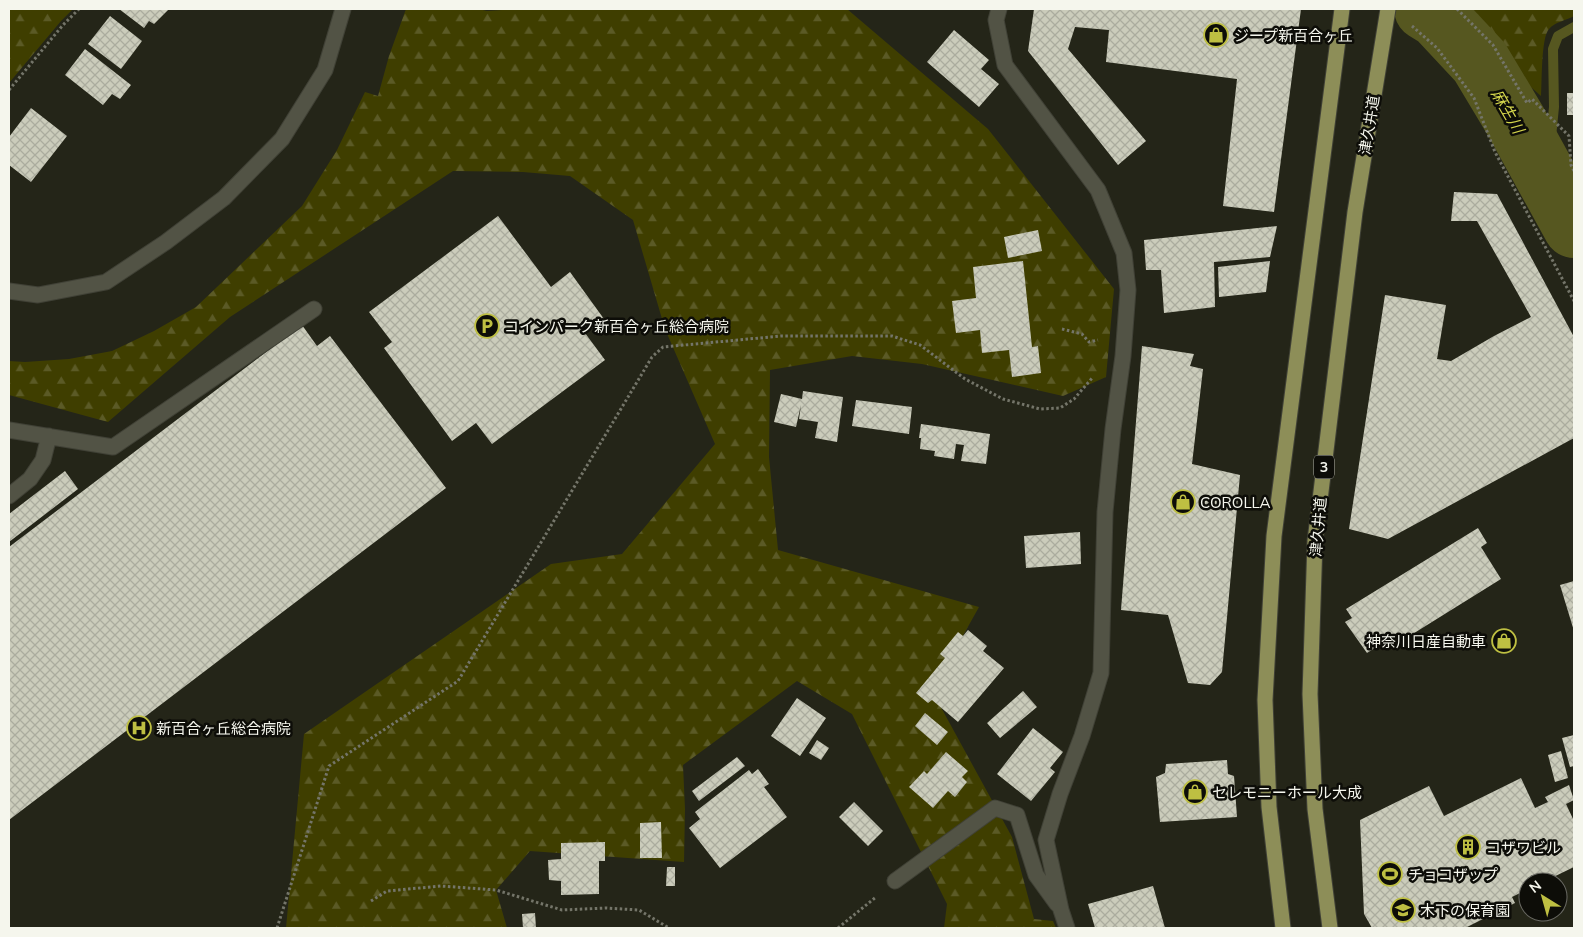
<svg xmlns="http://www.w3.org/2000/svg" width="1583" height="937" font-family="Mulish,'Noto Sans JP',sans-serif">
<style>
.forest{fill:url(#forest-firs)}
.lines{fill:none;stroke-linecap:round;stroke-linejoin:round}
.stream{stroke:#565720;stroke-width:10}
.river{stroke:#565720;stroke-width:62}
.building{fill:url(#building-cross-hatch)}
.minor-casing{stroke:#404136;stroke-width:17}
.major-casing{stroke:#404136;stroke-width:17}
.path{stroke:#747569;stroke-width:3;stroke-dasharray:2.5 2.5;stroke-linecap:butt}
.minor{stroke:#525345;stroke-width:15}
.major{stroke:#8d8e58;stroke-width:15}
.labels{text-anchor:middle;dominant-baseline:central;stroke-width:5;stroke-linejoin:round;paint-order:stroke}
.shield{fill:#0d0d08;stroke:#afb0a8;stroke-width:1}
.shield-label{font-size:14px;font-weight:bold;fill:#f5f6ed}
.poi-label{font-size:15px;fill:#f5f6ed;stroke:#0d0d08;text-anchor:start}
.street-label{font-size:15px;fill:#f5f6ed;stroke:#0d0d08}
.water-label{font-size:16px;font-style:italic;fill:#d4d54c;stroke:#0d0d08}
</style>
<defs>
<pattern id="forest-firs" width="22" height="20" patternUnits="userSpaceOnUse" patternTransform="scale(1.25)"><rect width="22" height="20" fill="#3f3e00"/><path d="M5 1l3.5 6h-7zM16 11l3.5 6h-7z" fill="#5b5a26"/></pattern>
<pattern id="building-cross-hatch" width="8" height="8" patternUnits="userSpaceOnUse" patternTransform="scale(1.25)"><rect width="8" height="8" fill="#cbccbb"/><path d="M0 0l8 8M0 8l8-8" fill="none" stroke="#abac9e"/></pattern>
</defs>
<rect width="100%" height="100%" fill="#242518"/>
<path class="forest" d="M 9,9 L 73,9 L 61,21 L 9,83 Z
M 406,9 L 478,9 L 487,11 L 517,9 L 847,9 L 988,129 L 1114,289 L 1106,377 L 1063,396 L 922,364 L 852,356 L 770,370 L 769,457 L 778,550 L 979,607 L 932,691 L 1012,837 L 1034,919 L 1053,921 L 1056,928 L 944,928 L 947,904 L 852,714 L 797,681 L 683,765 L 685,809 L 684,862 L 530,851 L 496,890 L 507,928 L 286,928 L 304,734 L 551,564 L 622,554 L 715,444 L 665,329 L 633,220 L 570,176 L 523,172 L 453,171 L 230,317 L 108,422 L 9,395 L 9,361 L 25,362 L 69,359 L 112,351 L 154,331 L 196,307 L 302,206 L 337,150 L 365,92 L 378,96 L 389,56 Z
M 1467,9 L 1574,9 L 1574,16 C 1567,20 1555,22 1549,29 C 1541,37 1542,83 1541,96 L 1523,80 L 1485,27 Z"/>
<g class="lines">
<path class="stream" d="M 1547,177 L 1554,107 L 1553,49 L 1558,36 L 1574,27"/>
<path class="river" d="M 1425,9 L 1438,17 L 1480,62 L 1516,122 L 1574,227"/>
</g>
<path class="building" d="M 119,9 L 169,9 L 154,24 L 149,21 L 144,28 Z
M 1034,9 L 1301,9 L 1274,212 L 1223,206 L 1237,79 L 1106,62 L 1109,30 L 1075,27 L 1068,49 L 1146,141 L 1118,165 L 1028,51 Z
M 110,16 L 142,41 L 121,69 L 88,44 Z
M 954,30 L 989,60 L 981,69 L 999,84 L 979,107 L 927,62 Z
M 85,49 L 131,85 L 120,99 L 112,94 L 103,105 L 65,75 Z
M 1567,93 L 1574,93 L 1574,115 L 1567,115 Z
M 31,108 L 67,136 L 31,182 L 9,165 L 9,137 Z
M 1454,192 L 1497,194 L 1574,337 L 1574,438 L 1388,539 L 1349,529 L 1385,295 L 1446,305 L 1437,359 L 1451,361 L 1494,336 L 1531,317 L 1477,221 L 1451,221 Z
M 498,216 L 551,287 L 570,272 L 604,319 L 585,333 L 605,360 L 492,444 L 476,423 L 452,441 L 384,348 L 392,342 L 369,312 Z
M 1277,226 L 1270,257 L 1214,262 L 1215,307 L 1164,313 L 1161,270 L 1146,270 L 1144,240 Z
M 1038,230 L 1042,251 L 1008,258 L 1004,237 Z
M 1023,261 L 1032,347 L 1038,346 L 1041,373 L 1012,377 L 1009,350 L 982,353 L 980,330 L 956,333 L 952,301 L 976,298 L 973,267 Z
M 1270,261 L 1266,292 L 1219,297 L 1218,267 Z
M 302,325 L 317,346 L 330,336 L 446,488 L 9,820 L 9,547 Z
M 1142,346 L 1194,354 L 1190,366 L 1203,369 L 1192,464 L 1240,475 L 1222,672 L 1210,685 L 1188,683 L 1168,615 L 1121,610 Z
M 803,391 L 843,397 L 837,442 L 815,438 L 818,422 L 799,419 L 801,405 L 796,427 L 774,422 L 781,394 L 802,399 Z
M 856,400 L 912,407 L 909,434 L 852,426 Z
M 921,424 L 990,434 L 986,464 L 961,461 L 964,445 L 956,444 L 954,459 L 934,456 L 935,451 L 920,449 L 921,438 L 919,438 Z
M 65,471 L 78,489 L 9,542 L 9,514 Z
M 1478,528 L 1487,543 L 1481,547 L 1501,579 L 1395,645 L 1390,638 L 1367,653 L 1345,622 L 1352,618 L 1346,609 Z
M 1080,532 L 1081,564 L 1026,568 L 1024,536 Z
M 1574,581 L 1574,631 L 1560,585 Z
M 968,630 L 987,646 L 983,651 L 1004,668 L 958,722 L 932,700 L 928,703 L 916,693 L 945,658 L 940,654 L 958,632 L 963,636 Z
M 1023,691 L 1037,707 L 1000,738 L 987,723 Z
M 797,698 L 826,718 L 800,756 L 771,736 Z
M 925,713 L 948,732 L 937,745 L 915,726 Z
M 1033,728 L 1063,752 L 1050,768 L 1055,772 L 1031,801 L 997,774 Z
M 1574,735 L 1574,766 L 1570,767 L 1562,738 Z
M 817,740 L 829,748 L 821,760 L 809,753 Z
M 1561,751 L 1568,778 L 1555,782 L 1548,755 Z
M 946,752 L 968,771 L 962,777 L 967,782 L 955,797 L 948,791 L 933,808 L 909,787 L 924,771 L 927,774 Z
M 737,757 L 745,766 L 699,801 L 692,791 Z
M 1227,760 L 1228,774 L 1234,776 L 1237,817 L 1160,822 L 1156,777 L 1165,773 L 1166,764 Z
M 758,769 L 769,784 L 764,787 L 787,817 L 720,868 L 689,828 L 700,819 L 695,812 L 749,770 L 752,774 Z
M 1521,778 L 1535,808 L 1548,802 L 1545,797 L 1569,785 L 1574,800 L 1566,804 L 1574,821 L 1574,867 L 1543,882 L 1528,882 L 1528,889 L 1512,897 L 1515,903 L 1465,928 L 1372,928 L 1364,914 L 1360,820 L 1429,786 L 1444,816 Z
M 854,802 L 883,831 L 868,846 L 839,817 Z
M 661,822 L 662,858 L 640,858 L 640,823 Z
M 605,842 L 605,861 L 599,861 L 599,894 L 561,895 L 561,881 L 549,880 L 548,860 L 561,859 L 561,843 Z
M 667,867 L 675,867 L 675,886 L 666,886 Z
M 1153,886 L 1165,928 L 1095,928 L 1088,904 Z
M 535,913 L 536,928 L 523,928 L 522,914 Z"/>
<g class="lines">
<g class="minor-casing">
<path id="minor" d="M 999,9 L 996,20 L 1005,65 L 1098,190 L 1124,253 L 1128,290 L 1123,356 L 1113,429 L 1105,512 L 1101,673 L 1082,736 L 1060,794 L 1046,840 L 1061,910 L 1067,928
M 9,291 L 38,295 L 106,282 L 166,242 L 224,198 L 282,139 L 325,70 L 343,9
M 9,430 L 113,447 L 314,309
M 9,496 L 30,479 L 43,460 L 49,436
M 895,881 L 995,808 L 1017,815 L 1036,875 L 1057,904"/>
</g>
<g class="major-casing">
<path id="major" d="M 1283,928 L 1269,807 L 1265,700 L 1274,536 L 1342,9
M 1330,928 L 1315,809 L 1310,694 L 1315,541 L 1355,212 L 1388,9"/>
</g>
<path class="path" d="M 1457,9 L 1493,45 L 1527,103 L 1532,99 L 1569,136 L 1571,165 L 1574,171
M 1412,26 L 1437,48 L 1474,98 L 1495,152 L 1574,301
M 9,90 L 63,25 L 79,9
M 1062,329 L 1082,334 L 1089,342 L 1098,340
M 371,901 L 387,891 L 441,886 L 496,890 L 562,910 L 606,908 L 639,910 L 669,928
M 277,928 L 329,766 L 458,681 L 652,357 L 663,347 L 781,336 L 892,336 L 920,345 L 965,379 L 1003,399 L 1040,409 L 1060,408 L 1074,399 L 1093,377
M 838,928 L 876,897"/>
<use href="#minor" class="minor"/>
<use href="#major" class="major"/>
</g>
<defs>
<g id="shop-ring" transform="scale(1.25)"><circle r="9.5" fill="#0d0d08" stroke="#bebf42" stroke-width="1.5"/><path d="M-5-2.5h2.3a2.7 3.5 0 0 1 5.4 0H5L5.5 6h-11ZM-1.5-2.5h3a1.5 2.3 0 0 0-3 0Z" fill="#bebf42"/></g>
<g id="parking-ring" transform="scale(1.25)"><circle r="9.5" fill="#0d0d08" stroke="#bebf42" stroke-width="1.5"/><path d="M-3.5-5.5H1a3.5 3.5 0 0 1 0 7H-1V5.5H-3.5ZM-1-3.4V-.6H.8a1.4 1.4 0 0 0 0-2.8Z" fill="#bebf42"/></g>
<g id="hospital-ring" transform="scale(1.25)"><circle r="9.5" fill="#0d0d08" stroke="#bebf42" stroke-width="1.5"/><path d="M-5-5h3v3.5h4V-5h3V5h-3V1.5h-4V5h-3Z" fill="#bebf42"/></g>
<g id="building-ring" transform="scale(1.25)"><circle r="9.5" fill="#0d0d08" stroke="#bebf42" stroke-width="1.5"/><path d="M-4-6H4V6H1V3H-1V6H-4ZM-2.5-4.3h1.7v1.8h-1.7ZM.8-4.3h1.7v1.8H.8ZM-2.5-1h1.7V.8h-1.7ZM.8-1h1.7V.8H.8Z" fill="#bebf42"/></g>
<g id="stadium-ring" transform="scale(1.25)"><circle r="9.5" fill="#0d0d08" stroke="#bebf42" stroke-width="1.5"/><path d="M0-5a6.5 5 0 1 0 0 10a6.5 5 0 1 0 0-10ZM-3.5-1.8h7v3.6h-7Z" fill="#bebf42"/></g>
<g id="school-ring" transform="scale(1.25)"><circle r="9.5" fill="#0d0d08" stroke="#bebf42" stroke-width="1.5"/><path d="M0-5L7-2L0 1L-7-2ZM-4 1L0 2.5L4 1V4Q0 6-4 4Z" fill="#bebf42"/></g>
</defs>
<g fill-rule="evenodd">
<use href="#shop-ring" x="1216" y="35"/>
<use href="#parking-ring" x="487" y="326"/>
<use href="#shop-ring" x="1183" y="502"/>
<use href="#shop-ring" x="1504" y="641"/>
<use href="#hospital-ring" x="139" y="728"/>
<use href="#shop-ring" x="1195" y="792"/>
<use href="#building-ring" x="1468" y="847"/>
<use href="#stadium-ring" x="1390" y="874"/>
<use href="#school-ring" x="1403" y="910"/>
</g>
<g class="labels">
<rect class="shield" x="1314" y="455.5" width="20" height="23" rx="4"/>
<g class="shield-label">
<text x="1324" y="467">3</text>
</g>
<g class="poi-label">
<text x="1234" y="35">ジープ新百合ヶ丘</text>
<text x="504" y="326">コインパーク新百合ヶ丘総合病院</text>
<text x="1200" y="502">COROLLA</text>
<text x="1486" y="641" text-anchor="end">神奈川日産自動車</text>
<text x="156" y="728">新百合ヶ丘総合病院</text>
<text x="1212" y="792">セレモニーホール大成</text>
<text x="1486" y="847">コザワビル</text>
<text x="1408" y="874">チョコザップ</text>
<text x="1420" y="910">木下の保育園</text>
</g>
<g class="street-label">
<text transform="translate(1369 125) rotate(-81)">津久井道</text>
<text transform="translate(1318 527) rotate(-85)">津久井道</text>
</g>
<g class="water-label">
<text transform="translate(1508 111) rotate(60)">麻生川</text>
</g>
</g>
<rect width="1583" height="937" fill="none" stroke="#f5f6ed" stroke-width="20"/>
<g transform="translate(1543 897) rotate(323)"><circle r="24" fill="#0d0d08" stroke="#6a6a64"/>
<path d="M0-4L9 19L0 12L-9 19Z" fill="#bebf42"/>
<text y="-8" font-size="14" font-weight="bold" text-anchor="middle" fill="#f5f6ed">N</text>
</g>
</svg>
